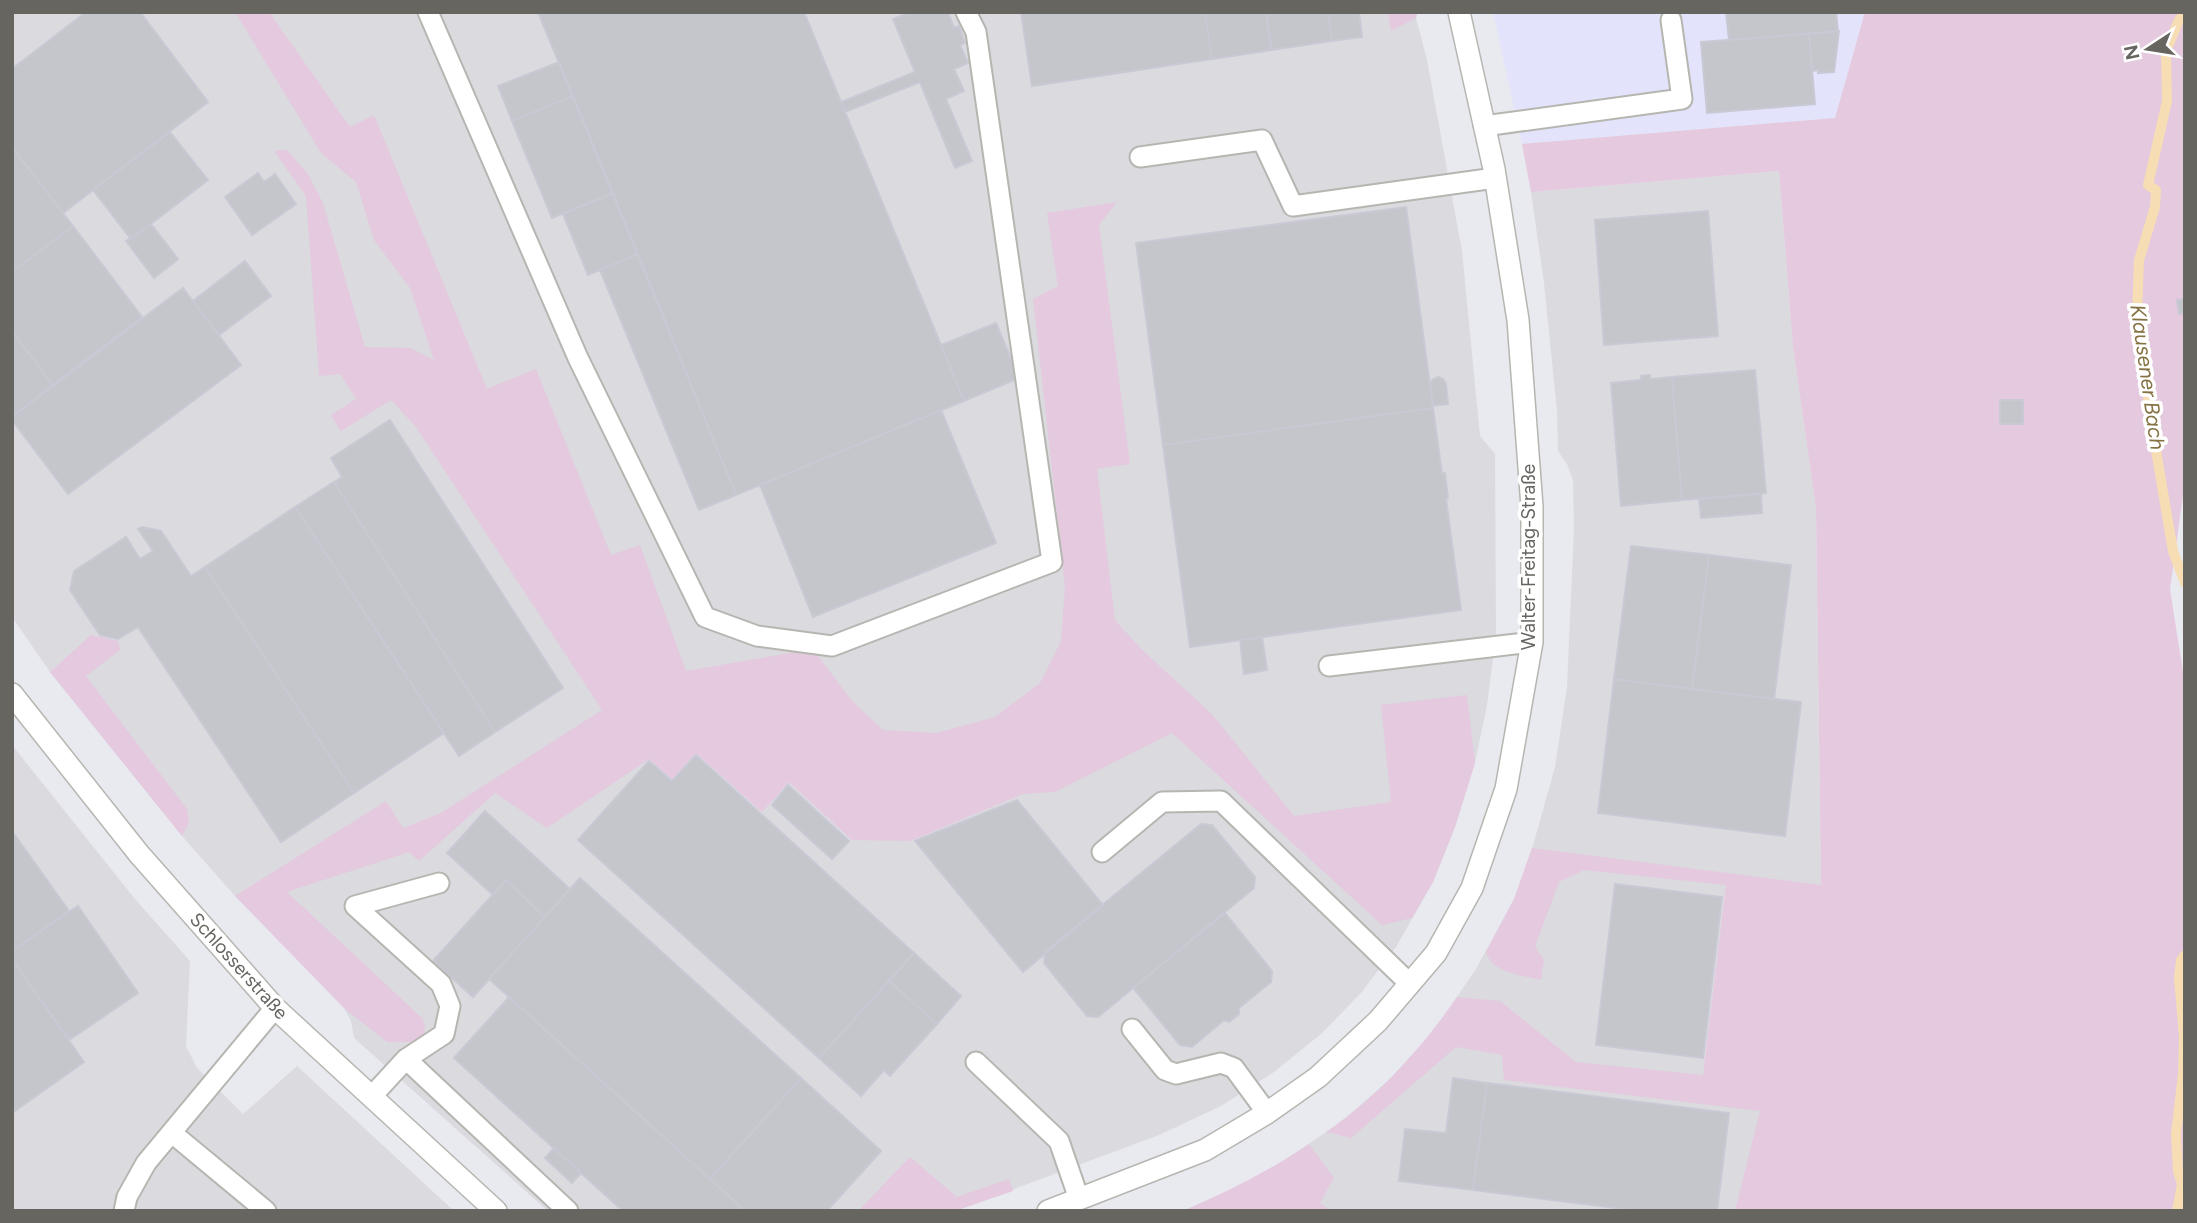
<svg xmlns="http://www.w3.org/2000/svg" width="2197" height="1223" font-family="Figtree,sans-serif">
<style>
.commercial{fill:#e3e4fb}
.industrial{fill:#dbdadf}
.green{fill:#e4c9df}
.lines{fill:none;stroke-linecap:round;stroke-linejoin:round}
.stream{stroke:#f6ddb3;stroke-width:10}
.building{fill:#c5c6cc;stroke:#c8c9d4;stroke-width:2}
.service-casing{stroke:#b6b6b1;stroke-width:23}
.tertiary-casing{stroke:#b6b6b1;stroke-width:24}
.service{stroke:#fff;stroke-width:19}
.tertiary{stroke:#fff;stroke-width:21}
.labels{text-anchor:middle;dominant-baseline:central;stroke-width:7;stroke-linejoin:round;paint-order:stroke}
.street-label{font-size:19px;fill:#676560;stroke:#fff}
.water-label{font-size:21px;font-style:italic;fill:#857242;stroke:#fff}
</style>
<rect width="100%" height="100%" fill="#e9e9f0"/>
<path class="commercial" d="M 1493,12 L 1865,12 L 1835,118 L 1522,144 Z"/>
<path class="industrial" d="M 12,12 L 1417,12 L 1416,18 L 1427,60 L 1462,251 L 1480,436 L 1495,454 L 1496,636 L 1487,705 L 1475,763 L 1455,827 L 1433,882 L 1396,947 L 1361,993 L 1321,1034 L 1274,1072 L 1221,1106 L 1159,1135 L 955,1211 L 548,1211 L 354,1038 L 351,1021 L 344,1008 L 235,896 L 182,836 L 50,672 L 12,617 Z
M 1779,171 L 1793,347 L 1816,508 L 1821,885 L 1735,1211 L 1183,1211 L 1237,1187 L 1281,1163 L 1342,1121 L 1390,1079 L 1435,1029 L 1476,969 L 1514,899 L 1532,849 L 1555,767 L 1567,687 L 1574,529 L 1573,480 L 1567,464 L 1558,451 L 1557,411 L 1544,283 L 1531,192 Z
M 12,745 L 135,899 L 190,961 L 186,1046 L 197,1068 L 243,1114 L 297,1066 L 454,1211 L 12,1211 Z"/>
<path class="green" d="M 235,12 L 269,12 L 350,127 L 374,115 L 487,389 L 536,369 L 611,555 L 640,545 L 686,671 L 813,649 L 852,701 L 883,730 L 936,733 L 995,717 L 1040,683 L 1061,641 L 1065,587 L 1033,299 L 1058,286 L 1047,213 L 1117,202 L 1099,225 L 1130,464 L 1097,469 L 1115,620 L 1141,649 L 1212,714 L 1294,816 L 1391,802 L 1381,705 L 1467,695 L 1475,763 L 1455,827 L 1433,882 L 1412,918 L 1382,925 L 1172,733 L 1055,792 L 1023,794 L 910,841 L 852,840 L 789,782 L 762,812 L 696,753 L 672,779 L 649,759 L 547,828 L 495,793 L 419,861 L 409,852 L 287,892 L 422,1018 L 425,1026 L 424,1035 L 415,1042 L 387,1042 L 344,1008 L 235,896 L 386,801 L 403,828 L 441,813 L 602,710 L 416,427 L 391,400 L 341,431 L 331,415 L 356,399 L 340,374 L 319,376 L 306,196 L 274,151 L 287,150 L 308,174 L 323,203 L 365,347 L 411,348 L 434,360 L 410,288 L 374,240 L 356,182 L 321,153 Z
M 1388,12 L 1417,12 L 1416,18 L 1391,31 Z
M 1865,12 L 2185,12 L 2185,481 L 2170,589 L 2185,685 L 2185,1211 L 1735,1211 L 1760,1111 L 1504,1080 L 1502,1055 L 1456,1047 L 1351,1138 L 1326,1132 C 1378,1097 1422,1048 1457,997 L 1500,1001 L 1576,1062 L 1703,1075 L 1726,885 L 1584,870 L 1559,882 L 1535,946 L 1544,960 L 1541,980 C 1521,975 1492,973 1486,952 L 1514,899 L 1532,848 L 1821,885 L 1816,508 L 1793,347 L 1779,171 L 1531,192 L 1522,144 L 1835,118 Z
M 91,635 L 118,641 L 120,650 L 86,676 L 187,809 L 189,823 L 182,836 L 50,672 Z
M 1309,1144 L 1334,1178 L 1320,1203 L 1331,1211 L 1183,1211 C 1227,1192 1269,1171 1309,1144 Z
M 910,1157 L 957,1197 L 1009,1179 L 1013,1191 L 955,1211 L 858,1211 Z"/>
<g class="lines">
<path class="stream" d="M 2185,13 L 2179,20 L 2166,51 L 2167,101 L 2148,185 L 2156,190 L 2155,207 L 2139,260 L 2137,314 L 2153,433 L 2173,551 L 2185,583
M 2177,1211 L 2182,1184 L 2178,1172 L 2176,1134 L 2183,1074 L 2184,1036 L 2179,978 L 2181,960 L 2185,955"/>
</g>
<path class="building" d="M 86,12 L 140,12 L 208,102 L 63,213 L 12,147 L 12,69 Z
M 538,12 L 804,12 L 964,401 L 736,495 Z
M 911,12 L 948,12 L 954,28 L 959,26 L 965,43 L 960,45 L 968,63 L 954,69 L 964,91 L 946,99 L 972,161 L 955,168 L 920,82 L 845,112 L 841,102 L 915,72 L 893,19 Z
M 1021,12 L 1205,12 L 1212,59 L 1032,86 Z
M 1205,12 L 1266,12 L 1272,50 L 1212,59 Z
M 1266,12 L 1328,12 L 1332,41 L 1271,50 Z
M 1328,12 L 1359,12 L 1362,37 L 1332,41 Z
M 1726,12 L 1836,12 L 1838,31 L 1729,40 Z
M 1839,31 L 1834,72 L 1818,73 L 1819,70 L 1812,71 L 1809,34 Z
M 1809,34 L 1815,104 L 1707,113 L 1701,42 Z
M 559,62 L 573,96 L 512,121 L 498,86 Z
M 573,96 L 613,193 L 552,218 L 512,121 Z
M 170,132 L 208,180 L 131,239 L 93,190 Z
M 12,147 L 73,226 L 12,272 Z
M 258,173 L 264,182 L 275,174 L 296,204 L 252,235 L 225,197 Z
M 613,193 L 638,254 L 588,275 L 563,214 Z
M 1406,207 L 1433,408 L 1163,445 L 1136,243 Z
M 1708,211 L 1718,336 L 1604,345 L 1595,220 Z
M 151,224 L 178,259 L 154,278 L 126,241 Z
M 73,226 L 142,317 L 53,385 L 12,331 L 12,272 Z
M 638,254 L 736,495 L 699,510 L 600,270 Z
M 245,261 L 271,296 L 219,335 L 193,301 Z
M 183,288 L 241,365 L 68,494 L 12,420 L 12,417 Z
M 2185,299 L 2185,313 L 2179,314 L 2177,300 Z
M 996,323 L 1019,378 L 964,401 L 941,345 Z
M 12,331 L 53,385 L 12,417 Z
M 1755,370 L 1766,493 L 1682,500 L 1672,377 Z
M 1650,375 L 1650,379 L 1672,377 L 1682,500 L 1621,506 L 1611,383 L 1641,380 L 1641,376 Z
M 1438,377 L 1443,379 L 1446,384 L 1448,404 L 1433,406 L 1430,385 L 1432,380 Z
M 2000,400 L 2023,400 L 2023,424 L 2000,424 Z
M 1433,408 L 1442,474 L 1445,473 L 1448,498 L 1446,499 L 1461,610 L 1190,647 L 1163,445 Z
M 941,410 L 996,543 L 813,617 L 760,485 Z
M 390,420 L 563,688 L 495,732 L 334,482 L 342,477 L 331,458 Z
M 334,482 L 495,732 L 459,756 L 295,507 Z
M 1761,494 L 1762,513 L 1701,518 L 1699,499 Z
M 295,507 L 444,733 L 354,793 L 205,567 Z
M 142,527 L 161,531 L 191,576 L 205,567 L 354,793 L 281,842 L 138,627 L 118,639 L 100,635 L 70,590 L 74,571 L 126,537 L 140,559 L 153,551 L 138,529 Z
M 1631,546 L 1709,555 L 1692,689 L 1614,679 Z
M 1709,555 L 1791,565 L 1774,699 L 1692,689 Z
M 1262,637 L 1267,670 L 1244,674 L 1240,640 Z
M 1614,679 L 1801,702 L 1785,836 L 1598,813 Z
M 696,755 L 914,953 L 819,1058 L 578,840 L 649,761 L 672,781 Z
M 788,785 L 849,841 L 832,859 L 772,805 Z
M 1017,800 L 1103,905 L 1023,972 L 915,841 Z
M 485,811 L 570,889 L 545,917 L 506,880 L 493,895 L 447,853 Z
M 1201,824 L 1212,825 L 1255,877 L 1254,888 L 1098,1017 L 1087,1016 L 1044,963 L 1045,952 Z
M 12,831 L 69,911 L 12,951 Z
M 580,878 L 801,1078 L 710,1179 L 489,979 Z
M 506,880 L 545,917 L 473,997 L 433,961 Z
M 1615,884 L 1722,897 L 1703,1058 L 1596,1045 Z
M 78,906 L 138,993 L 69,1040 L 12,959 L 12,951 Z
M 1225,913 L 1272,971 L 1271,982 L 1239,1008 L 1239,1014 L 1229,1022 L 1224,1020 L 1192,1047 L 1180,1045 L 1133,988 Z
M 914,953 L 961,996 L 937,1024 L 889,981 Z
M 12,959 L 84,1062 L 12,1113 Z
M 889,981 L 937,1024 L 890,1076 L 884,1070 L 861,1096 L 819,1058 Z
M 509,997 L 710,1179 L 745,1211 L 623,1211 L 454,1058 Z
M 801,1078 L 881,1151 L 827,1211 L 745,1211 L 710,1179 Z
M 1453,1078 L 1487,1083 L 1473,1190 L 1399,1181 L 1405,1129 L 1446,1133 Z
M 1487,1083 L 1729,1113 L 1717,1211 L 1640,1211 L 1473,1190 Z
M 554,1148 L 581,1173 L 572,1183 L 545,1158 Z"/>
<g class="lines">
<g class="service-casing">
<path id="service" d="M 428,12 L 578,358 L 705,617 L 757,636 L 832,646 L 1052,562 L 976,32 L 966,12
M 1484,126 L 1682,99 L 1671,20
M 1140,157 L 1262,140 L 1293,206 L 1495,178
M 1329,666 L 1532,642
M 1102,852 L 1162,802 L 1221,801 L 1410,984
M 1132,1029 L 1165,1070 L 1176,1074 L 1221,1063 L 1234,1068 L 1267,1113
M 406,1059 L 568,1211
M 976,1062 L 1059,1141 L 1079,1199
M 372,1096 L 406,1059 L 444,1034 L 450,1006 L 441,984 L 355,906 L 439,883
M 172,1133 L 266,1211
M 124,1211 L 127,1197 L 146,1163 L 275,1008"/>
</g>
<g class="tertiary-casing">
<path id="tertiary" d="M 12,694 L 139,854 L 275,1008 L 496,1211
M 1048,1211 L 1205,1150 L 1267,1113 L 1318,1077 L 1378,1021 L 1436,953 L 1472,888 L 1506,789 L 1532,642 L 1532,507 L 1518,320 L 1494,169 L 1459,12"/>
</g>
<use href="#service" class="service"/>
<use href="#tertiary" class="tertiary"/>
</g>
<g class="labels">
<g class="street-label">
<text transform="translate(1528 557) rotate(-90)">Walter-Freitag-Straße</text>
<text transform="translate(239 966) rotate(48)">Schlosserstraße</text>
</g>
<g class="water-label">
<text transform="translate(2148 377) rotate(82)">Klausener Bach</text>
</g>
</g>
<rect width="2197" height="1223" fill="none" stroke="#676560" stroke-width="28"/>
<g transform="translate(2148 49) rotate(258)" stroke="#ffffff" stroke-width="5" paint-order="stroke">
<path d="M0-5L12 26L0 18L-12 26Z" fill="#676560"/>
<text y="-10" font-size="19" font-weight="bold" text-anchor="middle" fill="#676560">N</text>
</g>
</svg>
